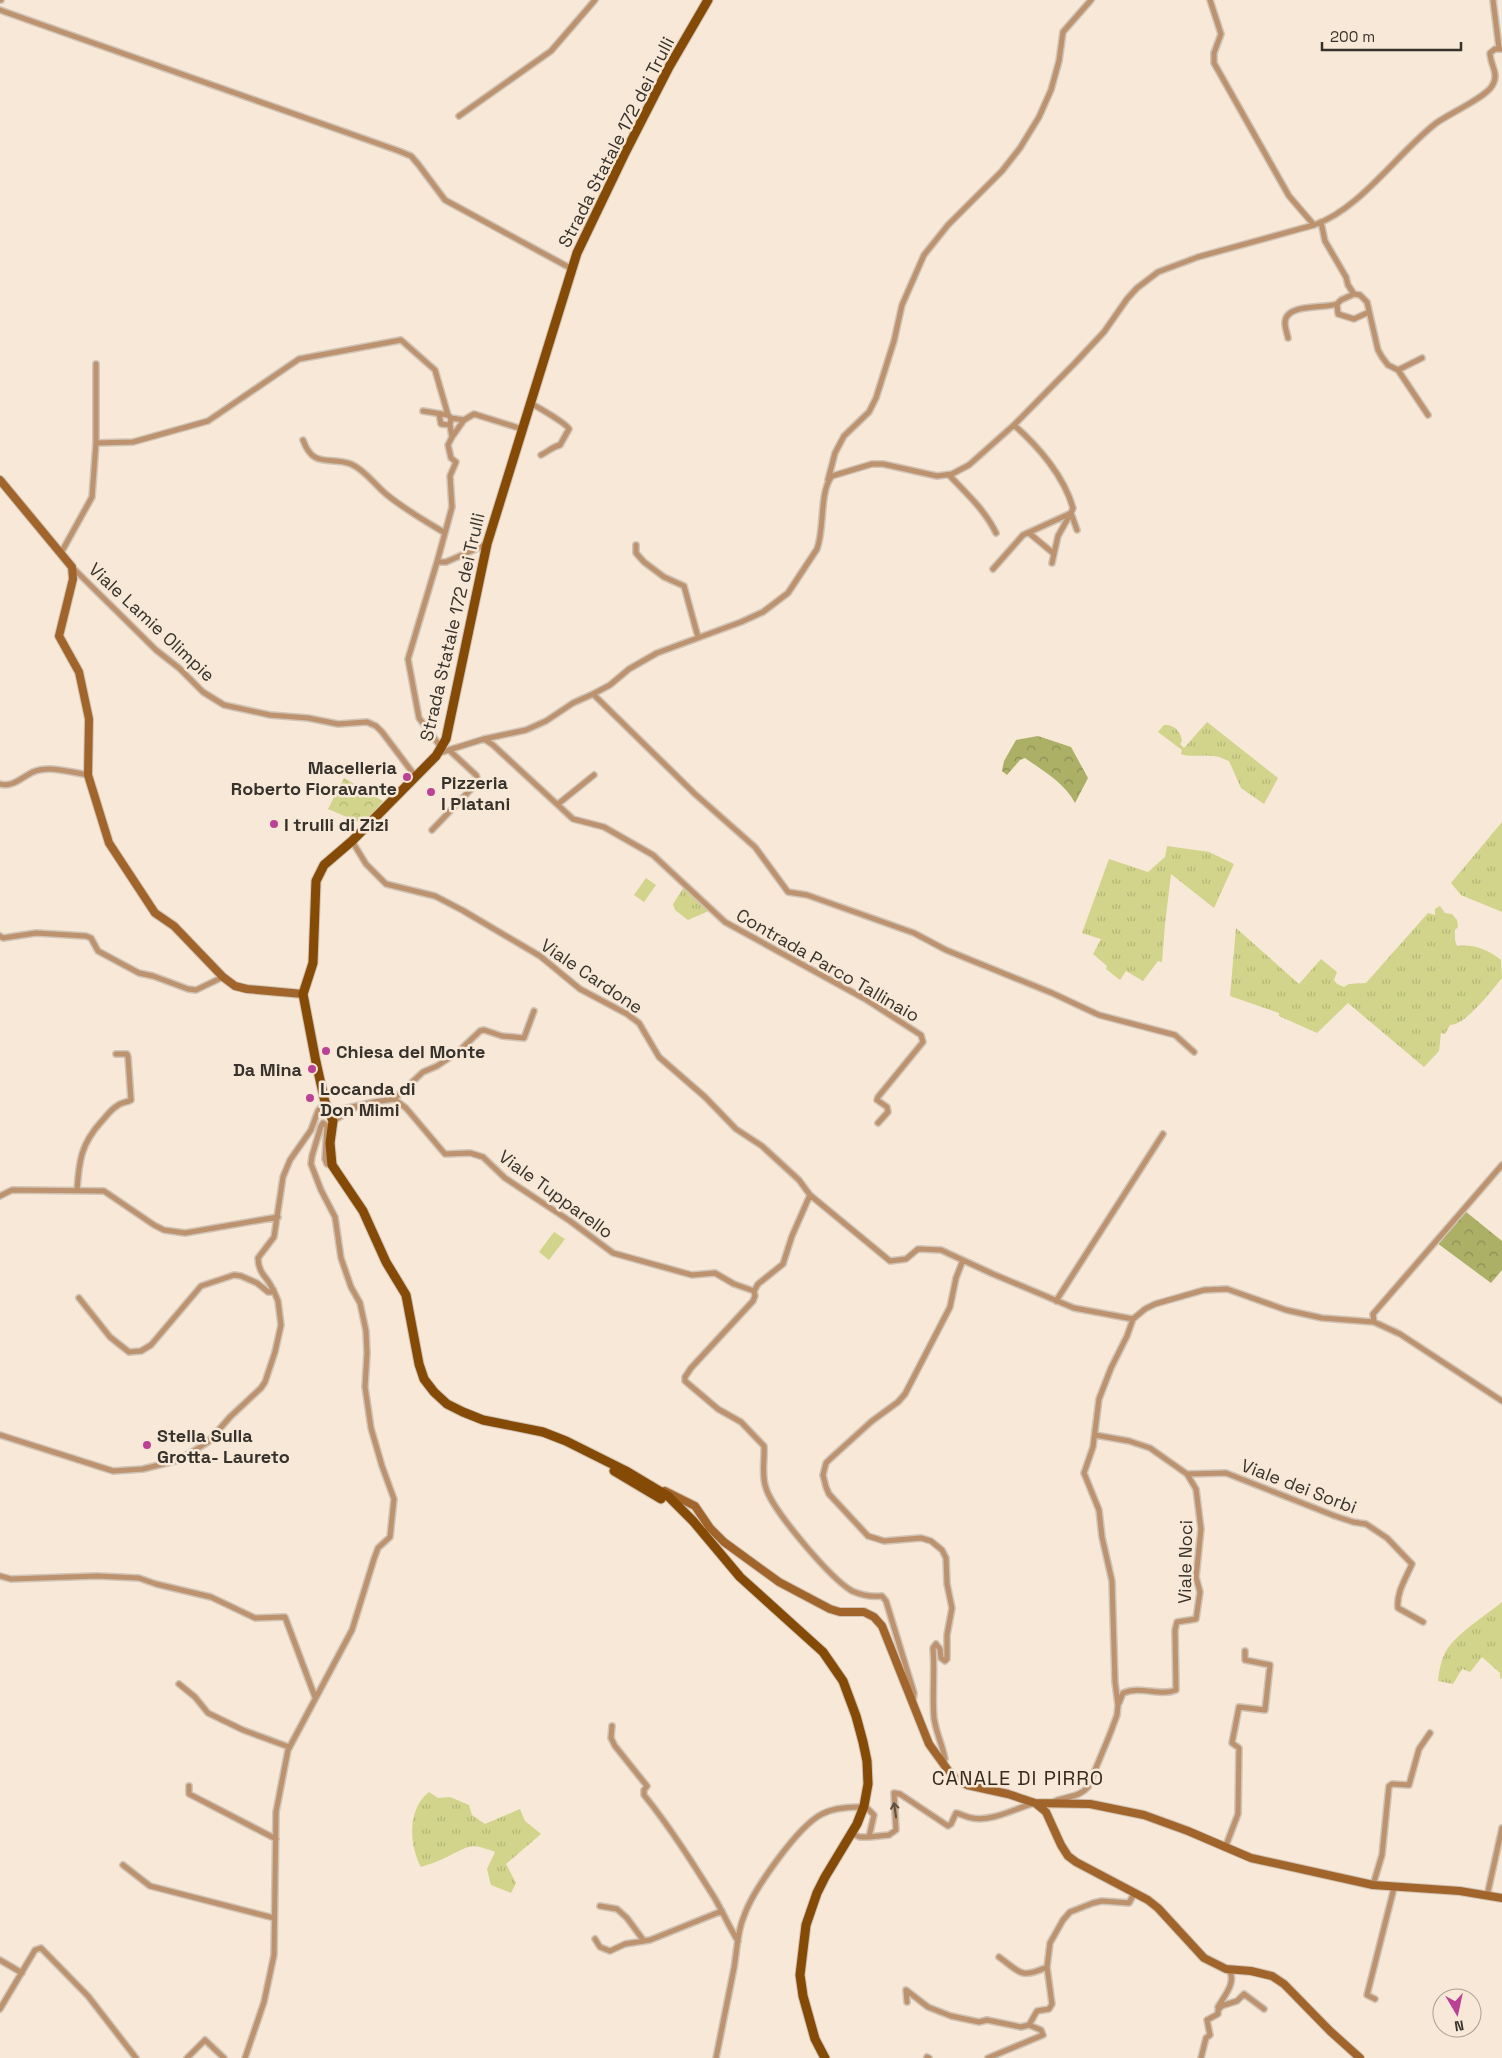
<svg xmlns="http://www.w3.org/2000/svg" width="1502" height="2058" font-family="'Space Grotesk',sans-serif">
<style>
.grass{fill:url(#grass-tufts)}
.forest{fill:url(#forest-crowns)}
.park{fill:url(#park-crowns)}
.garden{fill:#d1d48a}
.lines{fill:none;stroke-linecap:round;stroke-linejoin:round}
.street-casing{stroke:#d1c4b5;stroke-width:8}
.secondary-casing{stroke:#d1c4b5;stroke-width:10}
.primary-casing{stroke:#d1c4b5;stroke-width:11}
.street{stroke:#bc926f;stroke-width:5}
.secondary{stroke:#a1652c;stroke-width:8}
.primary{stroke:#844a06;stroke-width:9}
.oneway{stroke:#5f4f3f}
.poi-dot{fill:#bb4194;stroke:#f7e8d7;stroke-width:2}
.labels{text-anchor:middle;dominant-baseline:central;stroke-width:5;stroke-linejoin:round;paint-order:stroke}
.street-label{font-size:18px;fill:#37322b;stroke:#f7e8d7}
.poi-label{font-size:18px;font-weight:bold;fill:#37322b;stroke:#f7e8d7;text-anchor:start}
.quarter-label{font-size:20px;letter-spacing:1px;fill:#352a1d;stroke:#f7e8d7}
</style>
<defs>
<pattern id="grass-tufts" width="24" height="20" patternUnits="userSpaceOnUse" patternTransform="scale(1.25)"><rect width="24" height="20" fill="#d1d48a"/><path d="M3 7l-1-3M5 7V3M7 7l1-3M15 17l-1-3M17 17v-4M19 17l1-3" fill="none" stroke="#b4b677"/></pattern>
<pattern id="forest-crowns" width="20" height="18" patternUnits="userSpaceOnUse" patternTransform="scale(1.25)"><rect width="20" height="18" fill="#acaf66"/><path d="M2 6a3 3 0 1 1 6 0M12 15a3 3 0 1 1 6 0" fill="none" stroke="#8d8f54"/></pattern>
<pattern id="park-crowns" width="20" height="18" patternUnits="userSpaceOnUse" patternTransform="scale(1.25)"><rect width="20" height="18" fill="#d1d48a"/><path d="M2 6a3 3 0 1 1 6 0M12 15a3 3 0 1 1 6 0" fill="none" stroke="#b4b677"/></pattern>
</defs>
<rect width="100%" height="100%" fill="#f7e8d7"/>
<path class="grass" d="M 1207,722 L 1278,778 L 1264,804 L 1241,788 L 1229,761 C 1224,759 1218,756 1213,756 C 1202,754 1192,758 1181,754 L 1182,750 L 1158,732 L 1164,725 C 1174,724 1181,732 1182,741 L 1180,744 L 1184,748 Z
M 1502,822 L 1502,912 L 1461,895 L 1451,883 Z
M 1167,846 L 1209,852 L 1234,864 L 1214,908 L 1171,874 L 1165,924 L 1162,962 L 1158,961 L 1143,981 L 1126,971 L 1120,980 L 1106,969 L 1107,966 L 1093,954 L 1101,939 L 1082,933 L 1109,859 L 1148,872 L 1165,857 Z
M 684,887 L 711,910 L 688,920 L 675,910 L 673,904 Z
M 1440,906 L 1445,913 L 1452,914 L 1457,920 L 1458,927 L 1455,930 L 1455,940 L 1457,946 C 1475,944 1488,950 1501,960 L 1502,978 C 1491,991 1466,1025 1450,1025 L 1445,1034 L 1441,1033 L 1439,1051 L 1424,1067 L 1348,1003 L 1317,1033 L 1279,1016 L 1279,1013 L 1230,996 L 1236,928 L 1299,984 L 1321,959 L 1337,972 L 1334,980 L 1337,984 L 1344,987 L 1349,984 L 1366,983 L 1428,913 L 1435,915 L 1435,909 Z
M 1502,1602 L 1502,1679 L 1500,1678 L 1500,1673 L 1482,1657 L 1470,1672 L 1462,1669 L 1453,1684 L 1438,1681 C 1439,1671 1441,1660 1446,1651 C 1457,1633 1485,1616 1502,1602 Z
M 429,1792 L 438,1798 L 450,1797 L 469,1805 L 472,1815 L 485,1824 L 520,1809 L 525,1821 L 541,1834 L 506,1864 L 516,1883 L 511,1893 L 491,1885 L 487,1869 L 495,1852 C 470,1842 469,1846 447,1857 C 439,1861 430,1864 421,1867 C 409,1845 407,1809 429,1792 Z"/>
<path class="forest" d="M 1038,736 L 1071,747 L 1088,778 L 1075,803 C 1065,783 1043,771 1025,758 L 1020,760 L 1007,775 L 1002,771 L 1004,761 L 1016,740 Z
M 1465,1211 L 1502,1241 L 1502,1270 L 1491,1283 L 1437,1243 Z"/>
<path class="park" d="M 344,778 L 383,801 L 363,824 L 328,809 Z"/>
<path class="garden" d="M 646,878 L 656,885 L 644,902 L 634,895 Z
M 554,1232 L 565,1239 L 549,1260 L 539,1252 Z"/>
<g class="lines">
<g class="street-casing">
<path id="street" d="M 0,0 L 1,0
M 1210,0 L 1221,34 L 1214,53 L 1214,63 L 1289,196 L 1314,225
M 1493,0 L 1499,48
M 0,10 L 399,151 L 411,156 L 418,164 L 445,200 L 572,269
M 459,116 L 551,51 L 595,0
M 1321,222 L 1325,241 L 1346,277 L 1348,285 L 1354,294 L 1360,295 L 1367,302 L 1378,350 L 1382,357 L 1388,365 L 1398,370 L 1428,415
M 1354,294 L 1341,300 L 1337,304 L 1338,314 L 1354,319 L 1369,312
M 1288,338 C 1287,333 1285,328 1285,323 C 1285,303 1323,309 1337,304
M 1398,370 L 1422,358
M 530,403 C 538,407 567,424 569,429 L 560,445 C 552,447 549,451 541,455
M 423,411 L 448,415
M 439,414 L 441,424 L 450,425
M 451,418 L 450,425 L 452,437 L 464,420
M 303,440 C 313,469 330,456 351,464 C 365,470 375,485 386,494 C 404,509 425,521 445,533 L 437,562
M 96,443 L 96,364
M 949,475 C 966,493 985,510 996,533
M 828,480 L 835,453 L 844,436 L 869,412 L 876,398 L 894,341 L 902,305 L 924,255 L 948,225 L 1002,171 L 1020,148 L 1039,117 L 1051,90 L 1059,61 L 1063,32 L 1091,0
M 445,533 L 452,507 L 450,476 L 456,462 L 451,458 L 448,445 L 452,437
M 1029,533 L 1053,553
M 636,545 L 636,553 L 644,562 L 664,577 L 684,586 L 698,637
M 61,553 L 92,497 L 96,443 L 133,442 L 208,421 L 299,359 L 401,340 L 435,370 L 448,415 L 451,418 L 464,420 L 474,414 L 522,429
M 1052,563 L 1058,536 L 1071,513 L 1077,530
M 72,567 L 156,650 L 179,668 L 203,692 L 224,705 L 270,715 L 308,718 L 338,724 L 367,722 L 376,726 L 382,732 L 416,777
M 993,569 L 1023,535 L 1067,515 L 1071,513 L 1073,508 C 1064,476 1038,446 1014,425
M 593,694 L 695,794 L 755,847 L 788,892 L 807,895 L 914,933 L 946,950 L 1052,993 L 1099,1015 L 1175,1035 L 1194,1052
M 484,739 L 493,745 L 573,819 L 604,827 L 653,855 L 725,922 L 865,999 L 921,1035 L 923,1042 L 878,1097 L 877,1100 L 887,1107 L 888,1112 L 878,1123
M 441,747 L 419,718 L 408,659 L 437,562 L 446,562 L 487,544
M 439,753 L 484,739 L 526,730 L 546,721 L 573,703 L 593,694 L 610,685 L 629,669 L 657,653 L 741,622 L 763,612 L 788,593 L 817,549 C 825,528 819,492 832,476 L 872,464 L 883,464 L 937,476 L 952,474 L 969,465 L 1014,425 L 1075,363 L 1104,332 L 1127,299 L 1137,288 L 1158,272 L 1198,257 L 1314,225 C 1359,210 1397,154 1435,124 C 1448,114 1485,98 1492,86 C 1500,74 1490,65 1490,53 L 1495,49 L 1502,49
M 0,784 C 12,788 22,777 33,772 C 49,765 70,772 88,775
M 558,804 L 594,775
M 432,830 L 476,784 L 478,780 L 476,775 L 449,750
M 352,841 L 366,864 L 386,884 L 435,896 L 462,910 L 540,956 L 580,989 L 627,1014 L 639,1023 L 659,1057 L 705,1097 L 736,1129 L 762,1146 L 799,1180 L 810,1195 L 890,1261 L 906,1259 L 918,1249 L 941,1250 L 993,1274 L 1074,1308 L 1133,1319
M 0,936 L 3,938 L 36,933 L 86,936 L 91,938 L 98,951 L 139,973 L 153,976 L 188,989 L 196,990 L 223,977
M 394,1099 L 423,1072 L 437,1066 L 458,1052 L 480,1031 L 484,1030 L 502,1036 L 524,1038 L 534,1011
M 330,1112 L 374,1102 L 394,1099 L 406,1108 L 445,1154 L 470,1153 L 483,1157 L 505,1178 L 570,1221 L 613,1253 L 692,1275 L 715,1273 L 734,1284 L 754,1291
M 333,1121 L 356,1107
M 77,1190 C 79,1161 81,1144 101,1122 C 106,1117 110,1110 117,1106 C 121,1102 126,1103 131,1100 L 128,1057 L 127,1054 L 116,1054
M 810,1195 L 792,1236 L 783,1264 L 758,1284 L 754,1291 L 755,1296 L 753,1301 L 691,1368 L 685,1377 L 685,1381 L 718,1409 L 741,1422 L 764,1446 C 765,1459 761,1475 766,1488 C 773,1511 830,1578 852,1591 C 861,1595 872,1597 882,1596 L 886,1601 L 914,1693 L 913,1701
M 0,1196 L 12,1190 L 104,1191 L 154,1225 L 164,1230 L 185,1233 L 278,1217
M 79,1298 L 110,1337 L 129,1352 L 141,1351 L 151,1345 L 201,1286 L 234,1275 L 241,1276 L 257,1283 L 268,1292 L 273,1292 C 272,1280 258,1276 258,1258 L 274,1237 L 283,1177 L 290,1160 L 311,1130 L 318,1111 L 325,1102
M 1056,1301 L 1163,1134
M 1133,1319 L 1145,1309 L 1155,1304 L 1204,1290 L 1227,1289 L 1286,1310 L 1322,1318 L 1374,1322 L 1400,1334 L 1502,1401
M 1374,1322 L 1373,1314 L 1502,1165
M 0,1435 L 113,1471 L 143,1469 L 179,1460 L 208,1442 L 230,1417 L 261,1388 L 265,1382 L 275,1352 L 281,1325 L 278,1301 L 273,1289
M 1095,1435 L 1129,1441 L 1150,1448 L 1187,1474 L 1226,1473 L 1335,1516 L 1353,1522 L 1366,1524 L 1387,1538 L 1412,1564 C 1406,1578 1396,1593 1398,1608 L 1423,1622
M 0,1576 L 11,1579 L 97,1576 L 139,1578 L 156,1584 L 211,1597 L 255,1618 L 285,1617 L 315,1697
M 179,1684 L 195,1697 L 208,1713 L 243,1730 L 289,1747
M 1119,1703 L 1123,1693 C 1141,1685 1160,1697 1176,1690 L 1175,1630 L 1177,1622 L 1196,1619 L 1200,1592 L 1196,1577 L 1201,1529 L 1196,1489 L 1187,1474
M 612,1726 L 611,1738 L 615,1746 L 647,1786 L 644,1790 L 644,1795 C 670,1827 692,1862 714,1897 C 723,1912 729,1927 738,1941
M 942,1762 L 945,1759 C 943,1746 936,1733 934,1718 C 932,1695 935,1672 933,1648 L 936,1644 L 940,1649 L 941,1658 L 945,1661 L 947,1659 L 947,1635 L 952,1608 L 947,1584 L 946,1558 L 942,1550 L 931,1541 L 921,1538 L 884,1541 L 868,1536 L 829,1494 L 826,1487 L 823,1475 L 826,1463 L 830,1459 L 872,1421 L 898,1402 L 905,1394 L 950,1307 L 956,1278 L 963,1260
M 189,1786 L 189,1794 L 195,1797 L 276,1839
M 1053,1802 C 1065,1796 1079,1798 1088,1787 L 1110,1734 L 1117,1715 L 1118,1705 L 1115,1682 L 1112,1581 L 1102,1537 L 1099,1510 L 1084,1473 L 1093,1447 L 1099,1399 L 1111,1368 L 1127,1336 L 1133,1319
M 852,1834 L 860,1837 L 869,1837 L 874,1815 L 868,1809
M 869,1837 L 889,1835 L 896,1830 L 894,1793 L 900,1794 L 948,1826 L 951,1824 L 956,1813 C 961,1814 966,1817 972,1818 C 992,1822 1016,1808 1035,1803
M 1225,1848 L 1238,1814 L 1239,1748 L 1232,1743 L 1239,1707 L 1265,1710 L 1270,1665 L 1245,1660 L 1245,1651
M 123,1865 L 150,1886 L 274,1918
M 1373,1885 L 1382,1855 L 1389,1786 L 1392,1784 L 1409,1785 L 1419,1749 L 1430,1733
M 1487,1896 L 1502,1828
M 600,1906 L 617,1909 L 627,1918 L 644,1941
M 595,1939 L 600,1947 L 610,1951 L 625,1944 L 650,1940 L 722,1911
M 999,1957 C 1021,1973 1021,1979 1047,1967
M 0,1960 L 22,1973
M 1229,1970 C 1237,1982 1224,1996 1218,2007 L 1237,2001 L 1244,1994 L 1264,2009
M 1375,1999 L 1367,1995 L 1394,1888
M 907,2002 L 906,1990 L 928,2007 L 951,2016 L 979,2022 L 987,2020 L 1021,2027 L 1029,2025 L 1037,2011 L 1049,2009 L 1052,2004 L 1047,1967 L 1050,1943 L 1063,1920 L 1070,1912 L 1093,1903 L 1102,1901 L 1129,1903 L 1135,1892
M 0,2009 L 35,1950 L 41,1948 L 88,1996 L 136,2058
M 927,2057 L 929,2058
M 187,2058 L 205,2040 L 224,2058
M 245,2058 L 264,2002 L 274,1955 L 276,1812 L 288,1750 L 352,1630 L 374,1559 L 378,1548 L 390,1537 L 394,1499 L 382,1466 L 371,1428 L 365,1387 L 367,1353 L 366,1331 L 360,1303 L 351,1287 L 341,1258 L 335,1217 L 321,1190 L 311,1164 L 312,1156 L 321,1126 L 323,1123 L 327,1126 L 325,1159 L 327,1164 L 332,1165
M 716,2058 C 722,2028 728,1998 734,1968 C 737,1951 737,1932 744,1916 C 753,1890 798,1826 822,1814 C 833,1808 847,1807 859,1807
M 988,2058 L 1043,2035 L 1041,2030 L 1029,2025
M 1201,2058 L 1206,2038 L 1210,2035 L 1207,2020 L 1218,2014 L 1218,2010 L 1222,2006"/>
</g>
<g class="secondary-casing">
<path id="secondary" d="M 0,480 L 72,567 L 73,579 L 59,636 L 79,672 L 89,719 L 88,775 L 109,843 L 155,913 L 174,926 L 223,977 L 235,986 L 247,989 L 303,994
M 665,1491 L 695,1506 L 710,1528 L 724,1542 L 779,1582 L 830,1609 L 840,1612 L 864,1612 L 874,1617 L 882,1626 L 929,1744 L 950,1773 L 957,1780 L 967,1785 L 1008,1794 L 1035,1803 L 1046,1812 L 1061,1845 L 1068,1856 L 1076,1862 L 1148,1900 L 1158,1908 L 1204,1958 L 1226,1969 L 1251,1971 L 1272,1976 L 1284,1984 L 1330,2031 L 1360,2058
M 1035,1803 L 1090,1804 L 1144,1815 L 1188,1831 L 1251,1858 L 1373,1885 L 1460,1891 L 1502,1898"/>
</g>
<g class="primary-casing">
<path id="primary" d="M 708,0 L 669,67 L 624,155 L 577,253 L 487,544 L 446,739 L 436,756 L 352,841 L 324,865 L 316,881 L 313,963 L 303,994 L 316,1062 L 325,1102 L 333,1121 L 330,1143 L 332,1165 L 363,1211 L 386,1262 L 406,1295 L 419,1364 L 424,1379 L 434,1392 L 447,1404 L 463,1412 L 483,1420 L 543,1432 L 566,1441 L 628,1472 L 668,1496 L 693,1521 L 740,1577 L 823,1652 L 843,1681 L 856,1716 L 863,1742 L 867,1761 L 868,1784 L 864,1806 L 857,1824 L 825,1877 L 817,1893 L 806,1925 L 800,1975 L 803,1996 L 815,2039 L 825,2058
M 614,1471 L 661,1499"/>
</g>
<use href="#street" class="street"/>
<use href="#secondary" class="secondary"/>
<use href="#primary" class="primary"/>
</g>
<defs><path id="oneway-shaft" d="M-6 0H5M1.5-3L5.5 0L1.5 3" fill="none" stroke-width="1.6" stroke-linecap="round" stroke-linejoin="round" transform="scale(1.25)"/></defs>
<use class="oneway" href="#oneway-shaft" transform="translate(895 1810) rotate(-98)"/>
<g class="poi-dot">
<circle cx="407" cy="777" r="5"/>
<circle cx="431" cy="792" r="5"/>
<circle cx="274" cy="824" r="5"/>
<circle cx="326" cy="1051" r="5"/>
<circle cx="312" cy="1069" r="5"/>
<circle cx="310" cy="1098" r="5"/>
<circle cx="147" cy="1445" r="5"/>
</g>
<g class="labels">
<g class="street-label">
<text transform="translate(616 142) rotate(-63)">Strada Statale 172 dei Trulli</text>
<text transform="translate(152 622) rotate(43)">Viale Lamie Olimpie</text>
<text transform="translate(452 627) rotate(-77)">Strada Statale 172 dei Trulli</text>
<text transform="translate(828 965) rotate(30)">Contrada Parco Tallinaio</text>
<text transform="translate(592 976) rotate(34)">Viale Cardone</text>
<text transform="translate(556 1194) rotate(36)">Viale Tupparello</text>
<text transform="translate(1299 1486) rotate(21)">Viale dei Sorbi</text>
<text transform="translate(1185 1562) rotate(-89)">Viale Noci</text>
</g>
<g class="poi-label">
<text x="397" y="767" text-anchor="end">Macelleria<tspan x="397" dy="21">Roberto Fioravante</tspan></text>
<text x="441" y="782">Pizzeria<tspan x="441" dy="21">I Platani</tspan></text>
<text x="284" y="824">I trulli di Zizi</text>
<text x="336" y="1051">Chiesa del Monte</text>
<text x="302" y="1069" text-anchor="end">Da Mina</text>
<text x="320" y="1088">Locanda di<tspan x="320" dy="21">Don Mimi</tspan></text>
<text x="157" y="1435">Stella Sulla<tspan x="157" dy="21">Grotta- Laureto</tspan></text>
</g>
<g class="quarter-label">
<text x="1018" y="1778">CANALE DI PIRRO</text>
</g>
</g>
<g transform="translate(1457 2013) rotate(171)"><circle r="24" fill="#f7e8d7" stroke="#aa9f92"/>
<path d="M0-4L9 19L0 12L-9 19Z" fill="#bb4194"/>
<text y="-8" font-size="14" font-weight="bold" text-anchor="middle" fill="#37322b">N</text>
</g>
<path d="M1322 42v8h139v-8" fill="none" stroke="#37322b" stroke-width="2.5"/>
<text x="1330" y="42" font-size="15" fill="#37322b" stroke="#f7e8d7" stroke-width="4" paint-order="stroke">200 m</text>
</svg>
